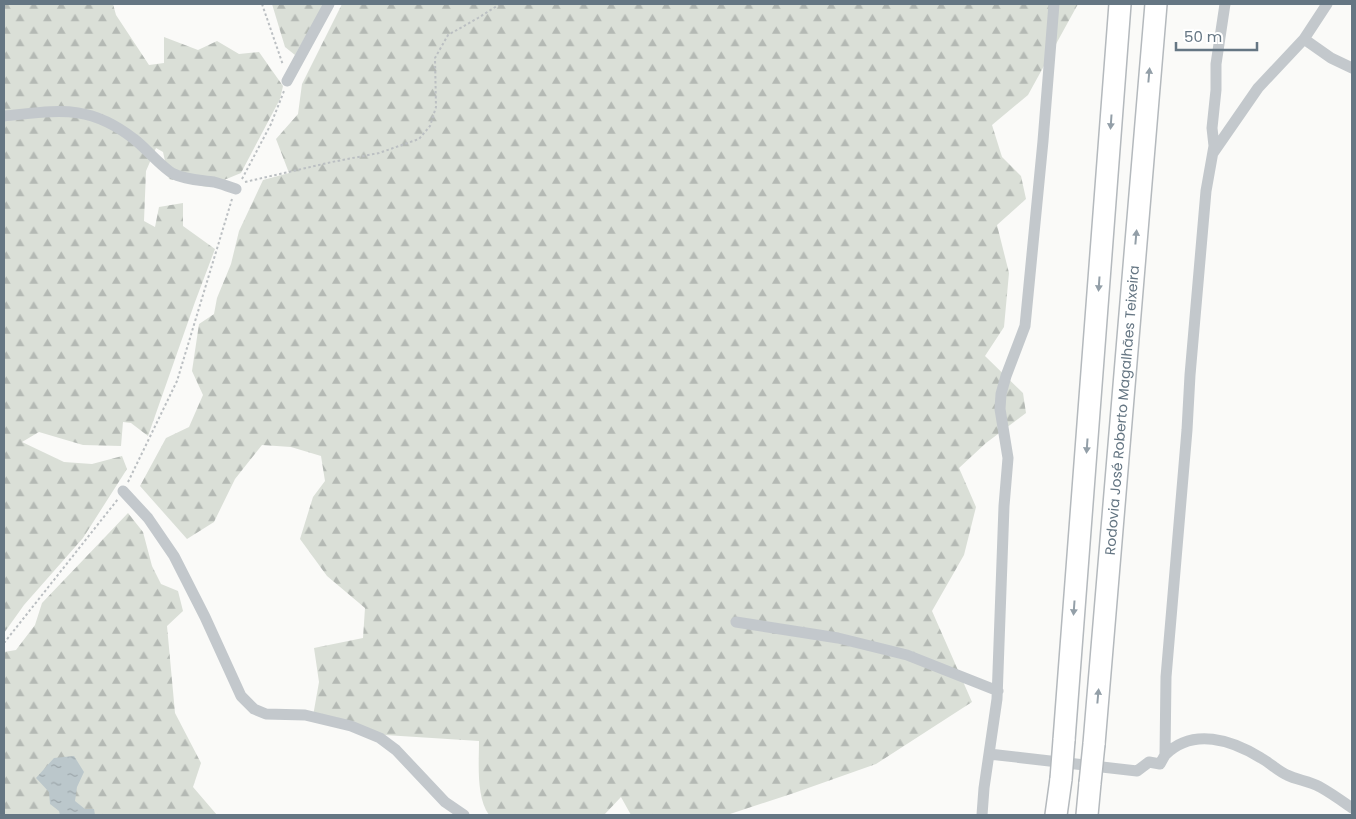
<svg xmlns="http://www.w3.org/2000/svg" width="1356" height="819" font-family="Poppins,sans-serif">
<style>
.forest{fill:url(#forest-firs)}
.water{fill:url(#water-ripples)}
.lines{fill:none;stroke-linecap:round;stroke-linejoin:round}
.motorway-casing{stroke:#b4b9bd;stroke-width:24}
.path{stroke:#bbbfc2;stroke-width:2;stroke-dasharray:2.5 2.5;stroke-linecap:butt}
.minor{stroke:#c3c8cc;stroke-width:11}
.motorway{stroke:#fff;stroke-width:21}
.motorway-bridge-casing{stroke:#b4b9bd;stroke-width:24;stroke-linecap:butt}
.motorway-bridge{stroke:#fff;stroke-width:21}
.oneway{fill:#939fa8}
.labels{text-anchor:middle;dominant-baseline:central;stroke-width:5;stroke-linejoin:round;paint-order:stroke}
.street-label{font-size:14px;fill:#657683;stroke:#fff}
</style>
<defs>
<pattern id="forest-firs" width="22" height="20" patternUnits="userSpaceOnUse" patternTransform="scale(1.25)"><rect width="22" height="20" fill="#dadfd7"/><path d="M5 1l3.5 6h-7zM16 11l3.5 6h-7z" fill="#b4b9b4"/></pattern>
<pattern id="water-ripples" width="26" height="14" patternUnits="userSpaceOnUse" patternTransform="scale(1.25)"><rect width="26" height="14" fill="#bbc7cb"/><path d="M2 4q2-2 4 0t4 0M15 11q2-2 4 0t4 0" fill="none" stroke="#9ca6aa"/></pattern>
</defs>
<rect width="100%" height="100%" fill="#fafaf8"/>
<path class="forest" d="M 4,4 L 113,4 L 116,15 L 149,65 L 164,63 L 164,37 L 198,50 L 217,41 L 239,54 L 259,52 L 283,86 L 280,99 L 241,173 L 207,187 L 169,179 L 163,152 L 156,148 L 146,171 L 144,221 L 155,227 L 159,207 L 183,203 L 183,226 L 215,249 L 195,302 L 148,436 L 131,423 L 123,422 L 121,446 L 83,445 L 39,432 L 22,442 L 64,462 L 92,464 L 122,456 L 127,469 L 83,538 L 24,605 L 4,633 Z
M 272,4 L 324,4 L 295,55 L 285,47 Z
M 342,4 L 1078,4 L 1028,95 L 992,125 L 1002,157 L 1021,176 L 1026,199 L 997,225 L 1009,273 L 1004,327 L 985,356 L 1023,393 L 1026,413 L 986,443 L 959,468 L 976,507 L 964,555 L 932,611 L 972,702 L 876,764 L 794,793 L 727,815 L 631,815 L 621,797 L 604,815 L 489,815 C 476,797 479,763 479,741 L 385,735 L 313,716 L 319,682 L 314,648 L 363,638 L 365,608 L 327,576 L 300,539 L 313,497 L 325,481 L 321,456 L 291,447 L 262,445 L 235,479 L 214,522 L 187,539 L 140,486 L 166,438 L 189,427 L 203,395 L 192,371 L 199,324 L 214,314 L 217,298 L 231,264 L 239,231 L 263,180 L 289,173 L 276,139 L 298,114 L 302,84 Z
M 128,513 L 143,532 L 152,566 L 161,584 L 178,591 L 183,611 L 167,626 L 175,713 L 201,763 L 193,787 L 217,815 L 4,815 L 4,652 L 16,650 L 35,625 L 42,603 Z"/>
<path class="water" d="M 74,756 L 84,772 L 77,787 L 75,801 L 85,809 L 94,809 L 95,815 L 60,815 L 59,811 L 50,804 L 49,792 L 36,778 L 54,758 Z"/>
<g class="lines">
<g class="motorway-casing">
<g id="motorway">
<path d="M 1064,740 L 1120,4"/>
<path id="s1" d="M 1094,744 L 1156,4"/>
<path d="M 1056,815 L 1061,779"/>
<path d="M 1087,815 L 1090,783"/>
</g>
</g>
<path class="path" d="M 262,4 L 283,65
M 242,179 L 271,124 L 284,91
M 245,182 L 332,162 L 379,153 L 419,139 L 430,126 L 436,107 L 435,58 L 448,35 L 478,18 L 500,4
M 128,482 L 177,381 L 232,199
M 4,643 L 118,499"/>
<path class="minor" d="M 1304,39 L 1327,4
M 287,81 L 329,4
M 4,116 C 57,111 88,103 134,139 C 145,147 163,169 174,174 C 186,180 201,180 214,182 C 222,184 229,187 236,189
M 1213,153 L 1258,88 L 1304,39 L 1331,58 L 1352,68
M 123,491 L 148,518 L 174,556 L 205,617 L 241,696 L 254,709 L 266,714 L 305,715 L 351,726 L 380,738 L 396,750 L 445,802 L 464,815
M 736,622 L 838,638 L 907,655 L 998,691
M 989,754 L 1137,771 L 1149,762 L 1160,764 L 1165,755 L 1166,677 L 1187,430 L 1190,375 L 1206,191 L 1214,146 L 1212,128 L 1216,90 L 1216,64 L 1225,4
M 1165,755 C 1193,727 1232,740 1261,758 C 1270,763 1278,771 1287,775 C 1297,780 1310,781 1320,787 C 1331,793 1342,801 1352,808
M 982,815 L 984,788 L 997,699 L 1004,506 L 1008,458 L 1000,409 L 1001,394 L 1006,376 L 1025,326 L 1043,141 L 1054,4"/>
<use href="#motorway" class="motorway"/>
<g class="motorway-bridge-casing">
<path id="motorway-bridge" d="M 1061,779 L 1064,740
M 1090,783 L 1094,744"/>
</g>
<use href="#motorway-bridge" class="motorway-bridge"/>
</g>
<defs><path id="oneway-solid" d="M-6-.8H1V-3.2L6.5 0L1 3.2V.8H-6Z" transform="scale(1.25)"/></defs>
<g class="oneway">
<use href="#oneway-solid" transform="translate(1149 75) rotate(-85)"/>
<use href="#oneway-solid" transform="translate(1111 122) rotate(94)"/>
<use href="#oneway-solid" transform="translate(1136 237) rotate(-85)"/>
<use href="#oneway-solid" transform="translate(1099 284) rotate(94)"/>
<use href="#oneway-solid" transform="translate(1087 446) rotate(94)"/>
<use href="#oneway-solid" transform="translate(1074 608) rotate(94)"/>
<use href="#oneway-solid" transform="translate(1098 696) rotate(-85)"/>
</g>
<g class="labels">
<g class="street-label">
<text stroke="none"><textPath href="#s1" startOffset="335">Rodovia José Roberto Magalhães Teixeira</textPath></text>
</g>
</g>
<rect width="1356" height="819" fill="none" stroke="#657683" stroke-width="10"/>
<path d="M1176 42v8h81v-8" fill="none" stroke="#657683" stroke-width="2.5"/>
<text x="1184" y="42" font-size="15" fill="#657683" stroke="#ffffff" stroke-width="4" paint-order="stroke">50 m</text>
</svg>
